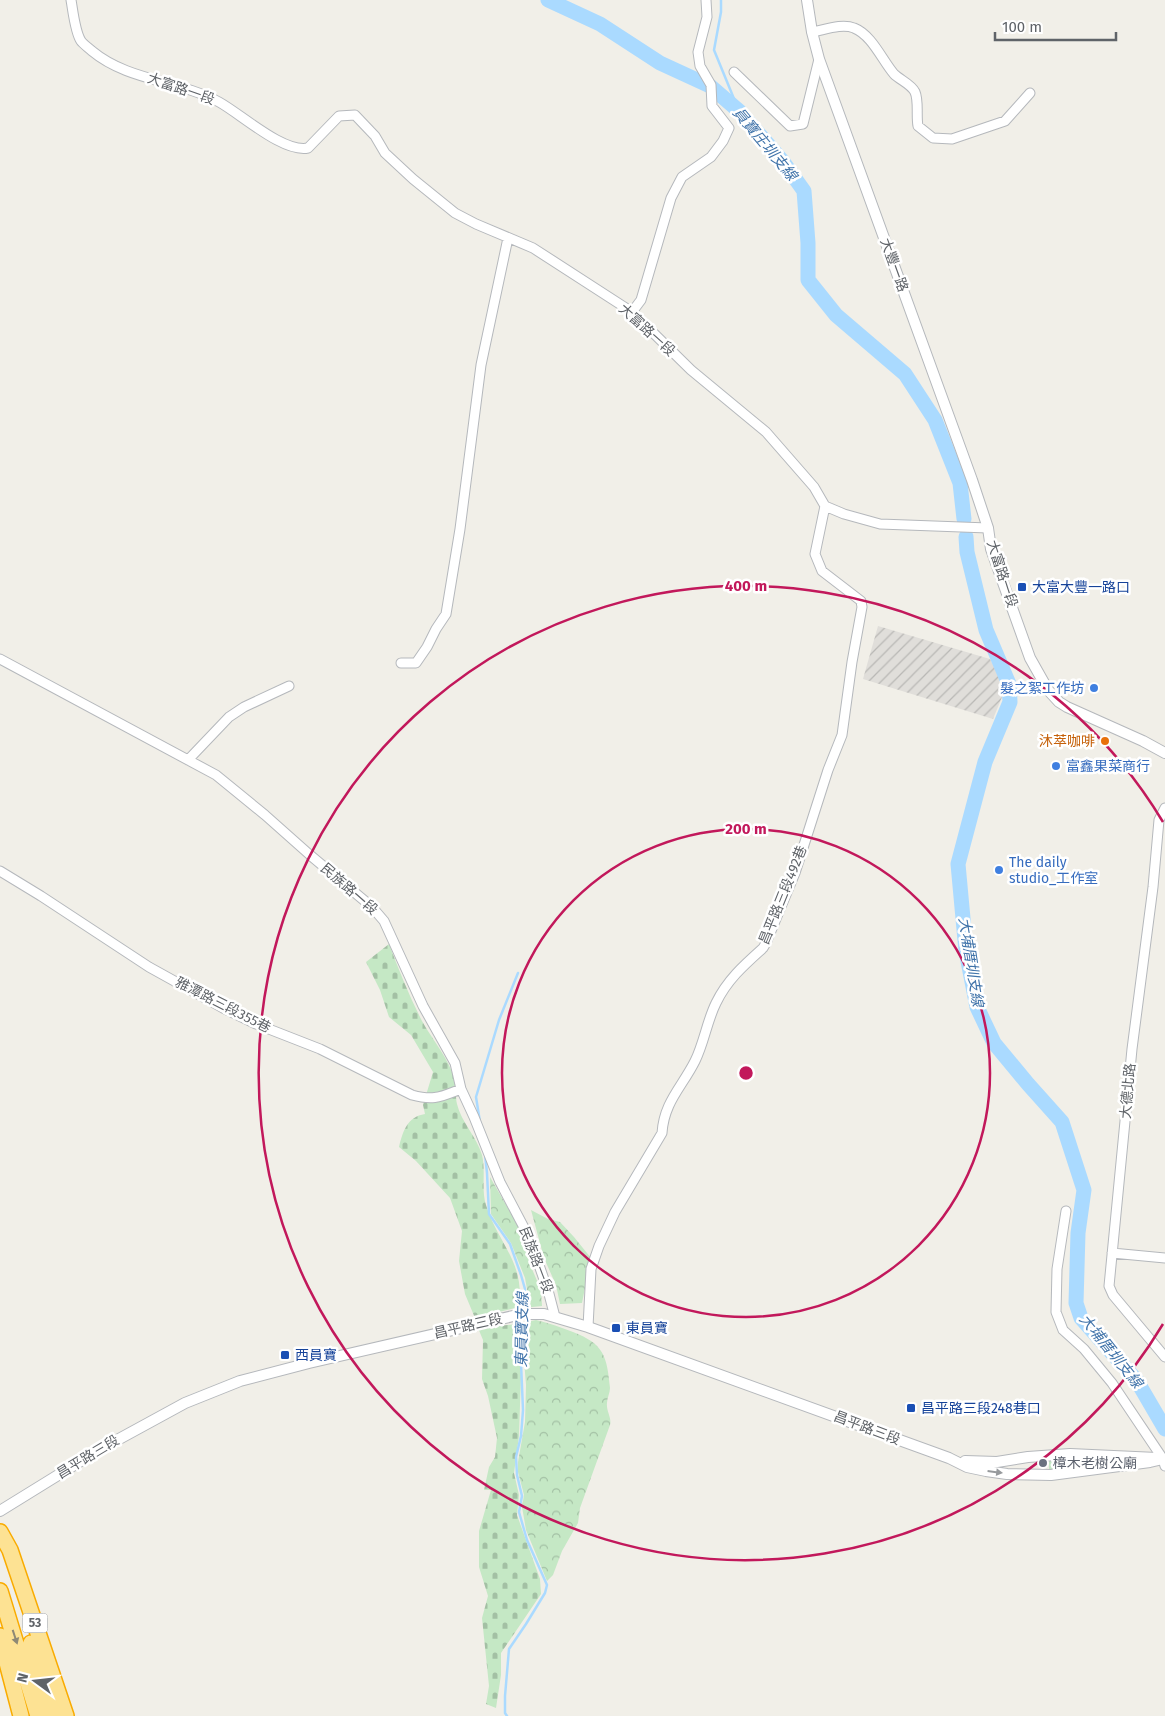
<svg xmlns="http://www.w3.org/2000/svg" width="1165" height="1716" font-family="'Fira Sans','Noto Sans TC',sans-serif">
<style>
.industrial{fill:url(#industrial-furrows)}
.forest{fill:url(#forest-crowns)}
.cemetery{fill:url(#cemetery-stones)}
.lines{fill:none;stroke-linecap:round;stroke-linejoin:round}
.stream{stroke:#aadaff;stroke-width:2.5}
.river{stroke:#aadaff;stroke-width:15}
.minor-casing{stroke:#b5b8bc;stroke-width:11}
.tertiary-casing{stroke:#b5b8bc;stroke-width:12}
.motorway-casing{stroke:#f9ab00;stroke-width:18}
.minor{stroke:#fff;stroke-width:9}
.tertiary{stroke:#fff;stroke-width:10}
.motorway{stroke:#fde293;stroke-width:15}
.oneway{fill:#979a9d}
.oneway2{fill:#8e8975}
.ring{fill:none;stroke:#c2185b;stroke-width:2.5}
.transit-dot{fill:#1a4fb4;stroke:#fff;stroke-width:2}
.shop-dot{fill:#3f7fe0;stroke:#fff;stroke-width:2}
.food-dot{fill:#e8710a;stroke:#fff;stroke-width:2}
.worship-dot{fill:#6b7280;stroke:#fff;stroke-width:2}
.labels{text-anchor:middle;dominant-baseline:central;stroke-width:5;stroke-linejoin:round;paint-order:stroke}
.shield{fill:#fff;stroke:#8f9295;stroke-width:1}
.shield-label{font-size:12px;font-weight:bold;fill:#5f6368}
.street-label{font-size:14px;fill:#5f6368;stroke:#fff}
.transit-label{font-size:14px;fill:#164399;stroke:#fff;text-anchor:start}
.shop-label{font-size:14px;fill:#366cbe;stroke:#fff;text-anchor:start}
.food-label{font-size:14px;fill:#c56008;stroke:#fff;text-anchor:end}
.worship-label{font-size:14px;fill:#5b616d;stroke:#fff;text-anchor:start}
.water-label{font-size:15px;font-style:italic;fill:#4174aa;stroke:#fff}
.centre{fill:#c2185b;stroke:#fff;stroke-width:2.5}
.ring-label{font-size:15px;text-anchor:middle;font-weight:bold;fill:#c2185b;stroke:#fff;stroke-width:5;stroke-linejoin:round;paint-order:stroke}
</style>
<defs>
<pattern id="industrial-furrows" width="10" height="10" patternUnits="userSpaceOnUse" patternTransform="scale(1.25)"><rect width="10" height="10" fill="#e0deda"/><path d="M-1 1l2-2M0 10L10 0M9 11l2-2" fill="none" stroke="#b9b8b5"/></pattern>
<pattern id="forest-crowns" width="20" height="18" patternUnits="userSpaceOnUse" patternTransform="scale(1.25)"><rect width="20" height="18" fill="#c5e8c5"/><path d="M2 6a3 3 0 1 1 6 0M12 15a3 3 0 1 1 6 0" fill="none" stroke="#a3c0a4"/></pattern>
<pattern id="cemetery-stones" width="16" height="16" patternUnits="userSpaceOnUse" patternTransform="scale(1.25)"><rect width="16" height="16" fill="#c5e8c5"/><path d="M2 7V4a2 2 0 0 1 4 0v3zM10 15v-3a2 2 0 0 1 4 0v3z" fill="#a3c0a4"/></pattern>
</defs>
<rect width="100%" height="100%" fill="#f1efe8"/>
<path class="industrial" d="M 878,626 L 990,659 L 999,676 L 1002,697 L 993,719 L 863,679 Z"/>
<path class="forest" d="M 490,1177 L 520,1229 L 526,1244 L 532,1269 L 541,1290 L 542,1306 L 523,1308 L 527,1289 L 525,1278 L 511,1243 L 491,1214 Z
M 531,1210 L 548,1219 L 560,1222 L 574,1237 L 591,1258 L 582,1303 L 560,1304 L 556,1285 L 544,1258 Z
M 536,1320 C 549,1323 560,1327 573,1332 C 604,1344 607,1356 610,1388 C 610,1393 607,1398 607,1403 C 606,1411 612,1418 610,1425 L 580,1508 L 578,1523 L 562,1551 L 553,1575 L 547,1581 L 526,1530 L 522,1507 L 524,1495 L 518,1472 L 518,1462 L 525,1422 L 526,1385 L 521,1323 Z
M 1082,1459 L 1092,1461 L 1094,1464 L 1091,1466 L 1049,1472 L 1049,1460 Z"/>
<path class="cemetery" d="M 389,944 C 399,970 409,996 422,1021 C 433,1041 449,1058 455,1081 C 457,1088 455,1096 457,1104 C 461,1122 477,1137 482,1155 C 486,1171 481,1189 486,1205 C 498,1244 525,1261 519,1307 L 475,1318 L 465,1294 L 459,1261 L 462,1231 L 450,1198 L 416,1161 L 399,1147 C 403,1131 407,1117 425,1114 L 423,1105 L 433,1072 L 411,1035 L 389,1017 L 380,990 L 366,962 Z
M 517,1324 L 521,1375 L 519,1436 L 514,1473 L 519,1495 L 517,1515 L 540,1579 L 541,1594 L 501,1653 L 501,1675 L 496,1708 L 486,1704 L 489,1686 L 482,1618 L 488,1596 L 479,1567 L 479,1531 L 491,1490 L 484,1490 L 489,1467 L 495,1457 L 497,1438 L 488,1396 L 482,1379 L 483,1340 L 478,1328 Z"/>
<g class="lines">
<path class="stream" d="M 721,0 L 721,12 L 714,50 L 739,111
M 480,1122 L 476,1097 L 499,1020 L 518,973
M 485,1154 L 487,1173 L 489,1214 L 510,1244 L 521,1275 L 525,1289 L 524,1299 L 520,1311
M 507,1716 L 505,1713 L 505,1696 L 509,1649 L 526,1624 L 545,1593 L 547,1585 L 527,1540 L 519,1512 L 522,1496 L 517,1475 L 516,1457 L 521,1436 L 523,1410 L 519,1316"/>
<path class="river" d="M 548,0 L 600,24 L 660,63 L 710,86 L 739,111 L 784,163 L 804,191 L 808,243 L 808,280 L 836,315 L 905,374 L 935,420 L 960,483 L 964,519
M 966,537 L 967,552 L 986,630 L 1009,684 L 1010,702 L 985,762 L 958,864 L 966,951 L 977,1007 L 994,1043 L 1028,1084 L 1062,1122 L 1084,1190 L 1078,1233 L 1076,1303 L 1081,1318 L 1137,1381 L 1165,1429"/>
<g class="minor-casing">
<path id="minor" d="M 71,0 C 73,11 75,32 81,41 C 83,44 89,48 92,51 C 128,81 178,80 219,102 C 241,114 283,153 308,148 L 339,116 L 355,115 L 375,136 L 385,153 L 413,179 L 455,213 L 476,224 L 533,248 L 632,312 L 691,370 L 766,432 L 814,487 L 825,506 L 844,514 L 880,524 L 988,528
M 812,32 C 824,30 842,23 854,28 C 872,35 882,60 894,74 C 900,80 911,84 915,92 C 919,101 916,116 918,126 L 933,138 L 952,139 L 1005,121 L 1030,93
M 734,72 L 790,126 L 803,124 L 819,59
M 632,312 L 641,300 L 671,198 L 682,177 L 711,157 L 723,141 L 729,128 L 712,106 L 711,85 L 700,66 L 698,52 L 707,17 L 706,0
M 0,659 L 216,775 L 265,815 L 310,855 L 372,907 L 384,921 L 423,1006 L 455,1063 L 461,1089 L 474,1117 L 500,1182 L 530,1239 L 549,1294 L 555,1317
M 401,663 L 416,663 L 427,647 L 436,629 L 446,614 L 460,529 L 481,365 L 508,238
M 188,760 L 229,717 L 244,707 L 289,686
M 1165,808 L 1159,820 L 1153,887 L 1132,1049 L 1109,1286 L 1113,1295 L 1165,1357
M 0,871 L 41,896 L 149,967 L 223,1008 L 256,1024 L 320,1049 L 412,1095 C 434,1101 440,1097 461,1089
M 1066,1211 L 1057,1269 L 1056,1312 L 1063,1330 L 1084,1349 L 1112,1383 L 1163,1459 L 1165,1466
M 1112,1253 L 1165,1258
M 588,1327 L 591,1269 L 599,1246 L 615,1212 L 662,1133 C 664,1102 682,1087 695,1061 C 704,1043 707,1021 716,1003 C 727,980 744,965 763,948 L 766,943 L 795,873 L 828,770 L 842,735 L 852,662 L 862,607 L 861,601 L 822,571 L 815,554 L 825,506"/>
</g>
<g class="tertiary-casing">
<path id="tertiary" d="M 807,0 L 812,32 L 819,59 L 972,480 L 988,528 L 991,549 L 1030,658 L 1048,690 L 1059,702 L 1067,707 L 1143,741 L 1165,753
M 965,1461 L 997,1462 L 1028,1457 L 1070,1454 L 1157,1458
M 0,1511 L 97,1451 L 185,1403 L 240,1381 L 309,1363 L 522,1314 L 544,1314 L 588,1327 L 949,1458 L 967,1467 L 986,1471 L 1007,1474 L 1051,1475 L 1150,1462 L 1163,1459"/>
</g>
<g class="motorway-casing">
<path id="motorway" d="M 0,1532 L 10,1550 L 66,1716
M 0,1591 L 38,1716
M 0,1636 L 21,1716
M 31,1643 L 53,1716"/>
</g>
<use href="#minor" class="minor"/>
<use href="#tertiary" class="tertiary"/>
<use href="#motorway" class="motorway"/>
</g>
<defs><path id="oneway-solid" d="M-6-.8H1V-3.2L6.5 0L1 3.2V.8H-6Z" transform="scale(1.25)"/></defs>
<use class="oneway" href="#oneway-solid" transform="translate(995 1472) rotate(7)"/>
<use class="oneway2" href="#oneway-solid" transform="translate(15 1637) rotate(72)"/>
<g class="ring">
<circle cx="746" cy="1073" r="244"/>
<path d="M1163 1324A487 487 0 1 1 1163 822"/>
</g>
<g class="transit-dot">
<rect x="1017" y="582" width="10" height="10" rx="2.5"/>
<rect x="611" y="1323" width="10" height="10" rx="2.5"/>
<rect x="280" y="1350" width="10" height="10" rx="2.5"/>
<rect x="906" y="1403" width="10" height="10" rx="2.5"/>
</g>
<g class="shop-dot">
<circle cx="1094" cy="688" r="5"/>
<circle cx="1056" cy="766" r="5"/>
<circle cx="999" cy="870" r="5"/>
</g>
<circle class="food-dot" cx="1105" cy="741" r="5"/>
<circle class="worship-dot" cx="1043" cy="1463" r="5"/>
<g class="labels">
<rect class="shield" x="22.5" y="1613.5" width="25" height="19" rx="4"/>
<g class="shield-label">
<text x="35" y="1623">53</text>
</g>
<g class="street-label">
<text transform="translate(181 89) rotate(19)">大富路一段</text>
<text transform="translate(894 265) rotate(70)">大豐一路</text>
<text transform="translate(647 330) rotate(42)">大富路一段</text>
<text transform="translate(1002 574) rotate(72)">大富路一段</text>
<text transform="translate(349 889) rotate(41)">民族路一段</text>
<text transform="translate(783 895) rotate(-68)">昌平路三段492巷</text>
<text transform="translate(223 1005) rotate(27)">雅潭路三段355巷</text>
<text transform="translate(1128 1091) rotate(-85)">大德北路</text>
<text transform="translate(536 1260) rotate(69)">民族路一段</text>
<text transform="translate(468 1326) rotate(-13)">昌平路三段</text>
<text transform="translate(867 1428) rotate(21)">昌平路三段</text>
<text transform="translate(88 1457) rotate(-31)">昌平路三段</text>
</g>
<g class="transit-label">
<text x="1032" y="587">大富大豐一路口</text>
<text x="626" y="1328">東員寶</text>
<text x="295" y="1355">西員寶</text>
<text x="921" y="1408">昌平路三段248巷口</text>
</g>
<g class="shop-label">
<text x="1084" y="688" text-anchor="end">髮之絮工作坊</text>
<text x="1066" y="766">富鑫果菜商行</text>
<text x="1009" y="862">The daily<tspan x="1009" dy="16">studio_工作室</tspan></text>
</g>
<g class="food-label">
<text x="1095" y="741">沐萃咖啡</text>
</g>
<g class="worship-label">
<text x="1053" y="1463">樟木老樹公廟</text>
</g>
<g class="water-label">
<text transform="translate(765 144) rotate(50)">員寶庄圳支線</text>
<text transform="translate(971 962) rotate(81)">大埔厝圳支線</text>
<text transform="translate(522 1330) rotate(-89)">東員寶支線</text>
<text transform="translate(1111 1351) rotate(51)">大埔厝圳支線</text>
</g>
</g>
<circle cx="746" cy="1073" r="8" class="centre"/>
<g class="ring-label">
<text x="746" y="591">400 m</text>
<text x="746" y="834">200 m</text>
</g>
<g transform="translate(35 1681) rotate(285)" stroke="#ffffff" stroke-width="4" paint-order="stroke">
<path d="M0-4L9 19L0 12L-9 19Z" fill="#5f6368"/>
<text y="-8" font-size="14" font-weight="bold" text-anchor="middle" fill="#5f6368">N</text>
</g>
<path d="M995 32v8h121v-8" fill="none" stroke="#5f6368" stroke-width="2.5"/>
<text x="1002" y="32" font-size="15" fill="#5f6368" stroke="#ffffff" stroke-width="4" paint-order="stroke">100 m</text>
</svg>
